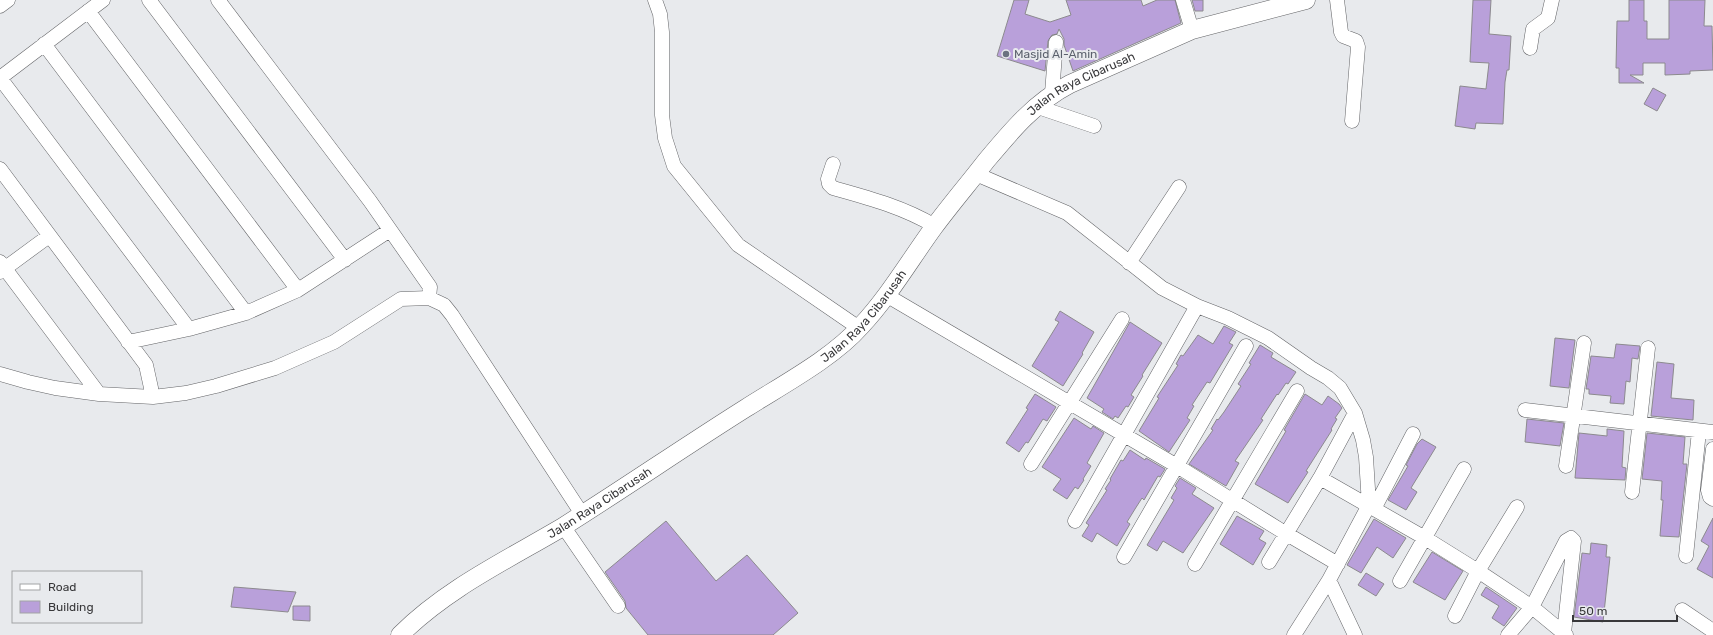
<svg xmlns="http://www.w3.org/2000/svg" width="1713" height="635" font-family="Rubik,sans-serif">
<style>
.building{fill:#b9a0da;stroke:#8c8a8e}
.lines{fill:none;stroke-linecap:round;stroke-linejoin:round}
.minor-casing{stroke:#636467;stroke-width:15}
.major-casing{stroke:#636467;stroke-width:19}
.minor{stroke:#fff;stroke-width:14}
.major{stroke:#fff;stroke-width:18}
.worship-dot{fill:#6b7280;stroke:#e8eaed;stroke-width:1.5}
.labels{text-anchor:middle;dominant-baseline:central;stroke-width:4;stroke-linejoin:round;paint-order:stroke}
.worship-label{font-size:12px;fill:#5b616d;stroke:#e8eaed;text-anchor:start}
.street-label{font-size:12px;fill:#38383a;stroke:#e8eaed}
</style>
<rect width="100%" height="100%" fill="#e8eaed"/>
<path class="building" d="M 1014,0 L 1029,0 L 1025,14 L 1050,22 L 1071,15 L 1066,0 L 1141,0 L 1143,6 L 1157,0 L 1175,0 L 1181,23 L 1073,71 L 1064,45 L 1064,39 L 1059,29 L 1057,34 L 1052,35 L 1048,41 L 1045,71 L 997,56 Z
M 1192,0 L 1203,0 L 1203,11 L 1195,11 Z
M 1473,0 L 1491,0 L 1489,34 L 1511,36 L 1509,70 L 1507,70 L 1505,82 L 1503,124 L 1476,123 L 1475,129 L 1455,126 L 1460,86 L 1486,89 L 1489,63 L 1470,62 Z
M 1629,0 L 1644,0 L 1644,21 L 1647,21 L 1647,39 L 1669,39 L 1669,0 L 1705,0 L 1704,26 L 1712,26 L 1713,70 L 1690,71 L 1690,74 L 1665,75 L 1665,63 L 1643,63 L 1643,75 L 1630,75 L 1644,83 L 1619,83 L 1619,68 L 1616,68 L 1617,21 L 1629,21 Z
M 1653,88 L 1666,95 L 1657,111 L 1644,104 Z
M 1060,311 L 1094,332 L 1082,353 L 1083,354 L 1063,386 L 1032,366 L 1059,322 L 1055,320 Z
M 1130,322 L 1162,343 L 1142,375 L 1143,376 L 1131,395 L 1134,397 L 1128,407 L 1126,406 L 1118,418 L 1115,416 L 1113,419 L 1102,412 L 1104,409 L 1087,398 Z
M 1224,326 L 1236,332 L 1229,343 L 1233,345 L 1210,383 L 1207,382 L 1192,405 L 1194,406 L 1187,418 L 1190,420 L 1169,452 L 1139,431 L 1159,398 L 1157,397 L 1178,365 L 1176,364 L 1181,355 L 1183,356 L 1198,335 L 1213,344 Z
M 1555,338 L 1575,340 L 1569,388 L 1550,386 Z
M 1616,344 L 1640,346 L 1638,359 L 1632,358 L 1630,382 L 1626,381 L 1624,404 L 1610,403 L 1611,396 L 1589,394 L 1589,389 L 1586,389 L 1591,356 L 1614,358 Z
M 1260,345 L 1273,353 L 1271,357 L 1296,372 L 1288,384 L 1286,383 L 1278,395 L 1277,394 L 1261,419 L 1263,420 L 1235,461 L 1239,463 L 1226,486 L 1189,464 L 1213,430 L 1211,429 L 1217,419 L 1218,420 L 1224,412 L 1241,386 L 1238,384 L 1251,364 L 1249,363 Z
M 1657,362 L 1674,364 L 1671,398 L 1694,400 L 1693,420 L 1651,416 Z
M 1035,394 L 1056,407 L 1047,421 L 1043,419 L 1028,443 L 1026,442 L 1019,452 L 1006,443 L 1028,409 L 1026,408 Z
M 1305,394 L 1322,405 L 1328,396 L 1339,404 L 1342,408 L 1335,418 L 1337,419 L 1331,429 L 1332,430 L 1306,471 L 1308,472 L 1288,503 L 1255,484 L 1286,431 L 1284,430 Z
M 1074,418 L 1091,429 L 1093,426 L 1104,433 L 1087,463 L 1091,466 L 1083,479 L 1084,480 L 1078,489 L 1075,487 L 1067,499 L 1053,490 L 1061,479 L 1042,467 Z
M 1527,419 L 1564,423 L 1560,446 L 1525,442 Z
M 1607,429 L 1624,431 L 1622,467 L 1626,468 L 1625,480 L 1575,478 L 1579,433 L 1607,436 Z
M 1647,433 L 1685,437 L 1683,464 L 1687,464 L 1679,537 L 1660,536 L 1663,500 L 1661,500 L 1662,481 L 1642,479 Z
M 1422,439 L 1436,447 L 1411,488 L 1417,492 L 1406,510 L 1388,500 L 1408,466 L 1406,465 L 1417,444 Z
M 1130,450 L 1145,460 L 1146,458 L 1165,469 L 1160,477 L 1158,476 L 1144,500 L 1142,498 L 1135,509 L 1127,522 L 1130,524 L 1117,546 L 1097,533 L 1092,542 L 1082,536 L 1089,525 L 1086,523 L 1107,490 L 1105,489 L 1111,480 L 1110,479 L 1117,467 L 1121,460 L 1123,461 Z
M 1180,478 L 1196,488 L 1192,494 L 1214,508 L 1183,553 L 1163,541 L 1157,551 L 1147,545 L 1174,500 L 1171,498 L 1177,488 L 1175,486 Z
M 1237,516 L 1264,531 L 1259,539 L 1266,543 L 1253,565 L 1220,544 Z
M 1713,518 L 1713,578 L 1697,569 L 1709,546 L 1701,541 Z
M 1374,519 L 1406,538 L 1393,558 L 1377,547 L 1361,573 L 1347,565 Z
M 666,521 L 716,581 L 747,555 L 798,613 L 773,635 L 648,635 L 626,608 L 625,601 L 605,572 Z
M 1591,543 L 1607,545 L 1606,557 L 1610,557 L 1603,622 L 1574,617 L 1582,553 L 1590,554 Z
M 1432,552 L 1463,571 L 1445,600 L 1413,582 Z
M 1366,573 L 1384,584 L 1376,596 L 1358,585 Z
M 234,587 L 296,592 L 288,612 L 231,607 Z
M 1486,587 L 1517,608 L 1504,626 L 1492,618 L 1499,606 L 1481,595 Z
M 293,606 L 310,606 L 310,621 L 293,620 Z"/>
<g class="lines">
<g class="minor-casing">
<path id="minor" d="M 149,0 L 345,260
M 218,0 L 370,201 L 430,287 L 429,298
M 655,0 L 660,14 L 662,32 L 662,115 L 665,138 L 674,166 L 738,245 L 859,328
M 1183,0 L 1192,30
M 1337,0 L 1341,32 L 1343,36 L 1356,41 L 1358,47 L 1352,121
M 0,6 L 8,0
M 88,11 L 298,290
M 44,44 L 246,313
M 1530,48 L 1533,29 L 1548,18 L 1552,0
M 0,78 L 189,329
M 0,78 L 103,0
M 1052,93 L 1056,42
M 1035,106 L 1094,126
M 833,164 L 828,179 L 829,184 L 833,188 C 869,198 903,207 935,226
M 0,169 L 146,365 L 153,397
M 976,174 L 1067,213 L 1162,288 L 1197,306 L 1228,318 L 1268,338 L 1311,368 L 1328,378 L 1340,388 L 1355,413 L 1363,440 L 1366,457 L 1369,505 L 1329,580 L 1294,635
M 0,262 L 99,394
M 1129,263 L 1179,187
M 0,272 L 49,236
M 886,295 L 1177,466 L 1285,533 L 1338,564
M 128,342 L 189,329 L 246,313 L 298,290 L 390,230
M 0,374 L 28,382 L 55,388 L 99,394 L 153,397 L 186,393 L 216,386 L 275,368 L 334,342 L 401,299 L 429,298 L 444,305 L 452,315 L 582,514
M 1525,410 L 1713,432
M 1713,449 L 1708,490 L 1710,497 L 1713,499
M 1031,464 L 1122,319
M 1566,466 L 1584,343
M 1320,478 L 1425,538 L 1478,571 L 1455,616
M 1632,492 L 1648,348
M 1517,507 L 1478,571 L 1532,607 L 1566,635
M 1374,509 L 1413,434
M 1075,521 L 1197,306
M 563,526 L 618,606
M 1686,556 L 1699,431
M 1124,557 L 1246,346
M 1269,562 L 1320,478 L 1355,413
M 1195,564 L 1297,391
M 1329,580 L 1355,635
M 1400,581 L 1464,469
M 1682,610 L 1713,631
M 1508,635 L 1532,607 L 1566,541 L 1571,538 L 1574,541 L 1564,633"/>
</g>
<g class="major-casing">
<g id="major">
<path id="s1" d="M 400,635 C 446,589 505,561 561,528 C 623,489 684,447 746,408 C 782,385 833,358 861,326 C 889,296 910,260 934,227 C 951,204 969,183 986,161 C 1011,131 1035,102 1070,84 L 1192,30 L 1306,0"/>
</g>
</g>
<use href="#minor" class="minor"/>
<use href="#major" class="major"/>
</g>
<circle class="worship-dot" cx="1006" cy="54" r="4"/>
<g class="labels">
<g class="worship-label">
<text x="1014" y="54">Masjid Al-Amin</text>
</g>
<g class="street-label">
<text stroke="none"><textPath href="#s1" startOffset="888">Jalan Raya Cibarusah</textPath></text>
<text stroke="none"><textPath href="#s1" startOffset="565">Jalan Raya Cibarusah</textPath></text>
<text stroke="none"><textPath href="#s1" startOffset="240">Jalan Raya Cibarusah</textPath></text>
</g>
</g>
<rect x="12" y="571" width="130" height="52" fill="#e8eaed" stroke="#a2a3a5"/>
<rect x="20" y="584" width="20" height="6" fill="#ffffff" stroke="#a2a3a5"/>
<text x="48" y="591" font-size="12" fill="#38383a">Road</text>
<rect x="20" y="601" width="20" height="12" fill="#b9a0da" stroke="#a2a3a5"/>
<text x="48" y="611" font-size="12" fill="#38383a">Building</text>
<path d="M1573 615v6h104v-6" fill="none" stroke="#38383a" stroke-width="2"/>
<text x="1579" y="615" font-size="12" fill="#38383a" stroke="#e8eaed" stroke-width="3" paint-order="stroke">50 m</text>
</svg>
